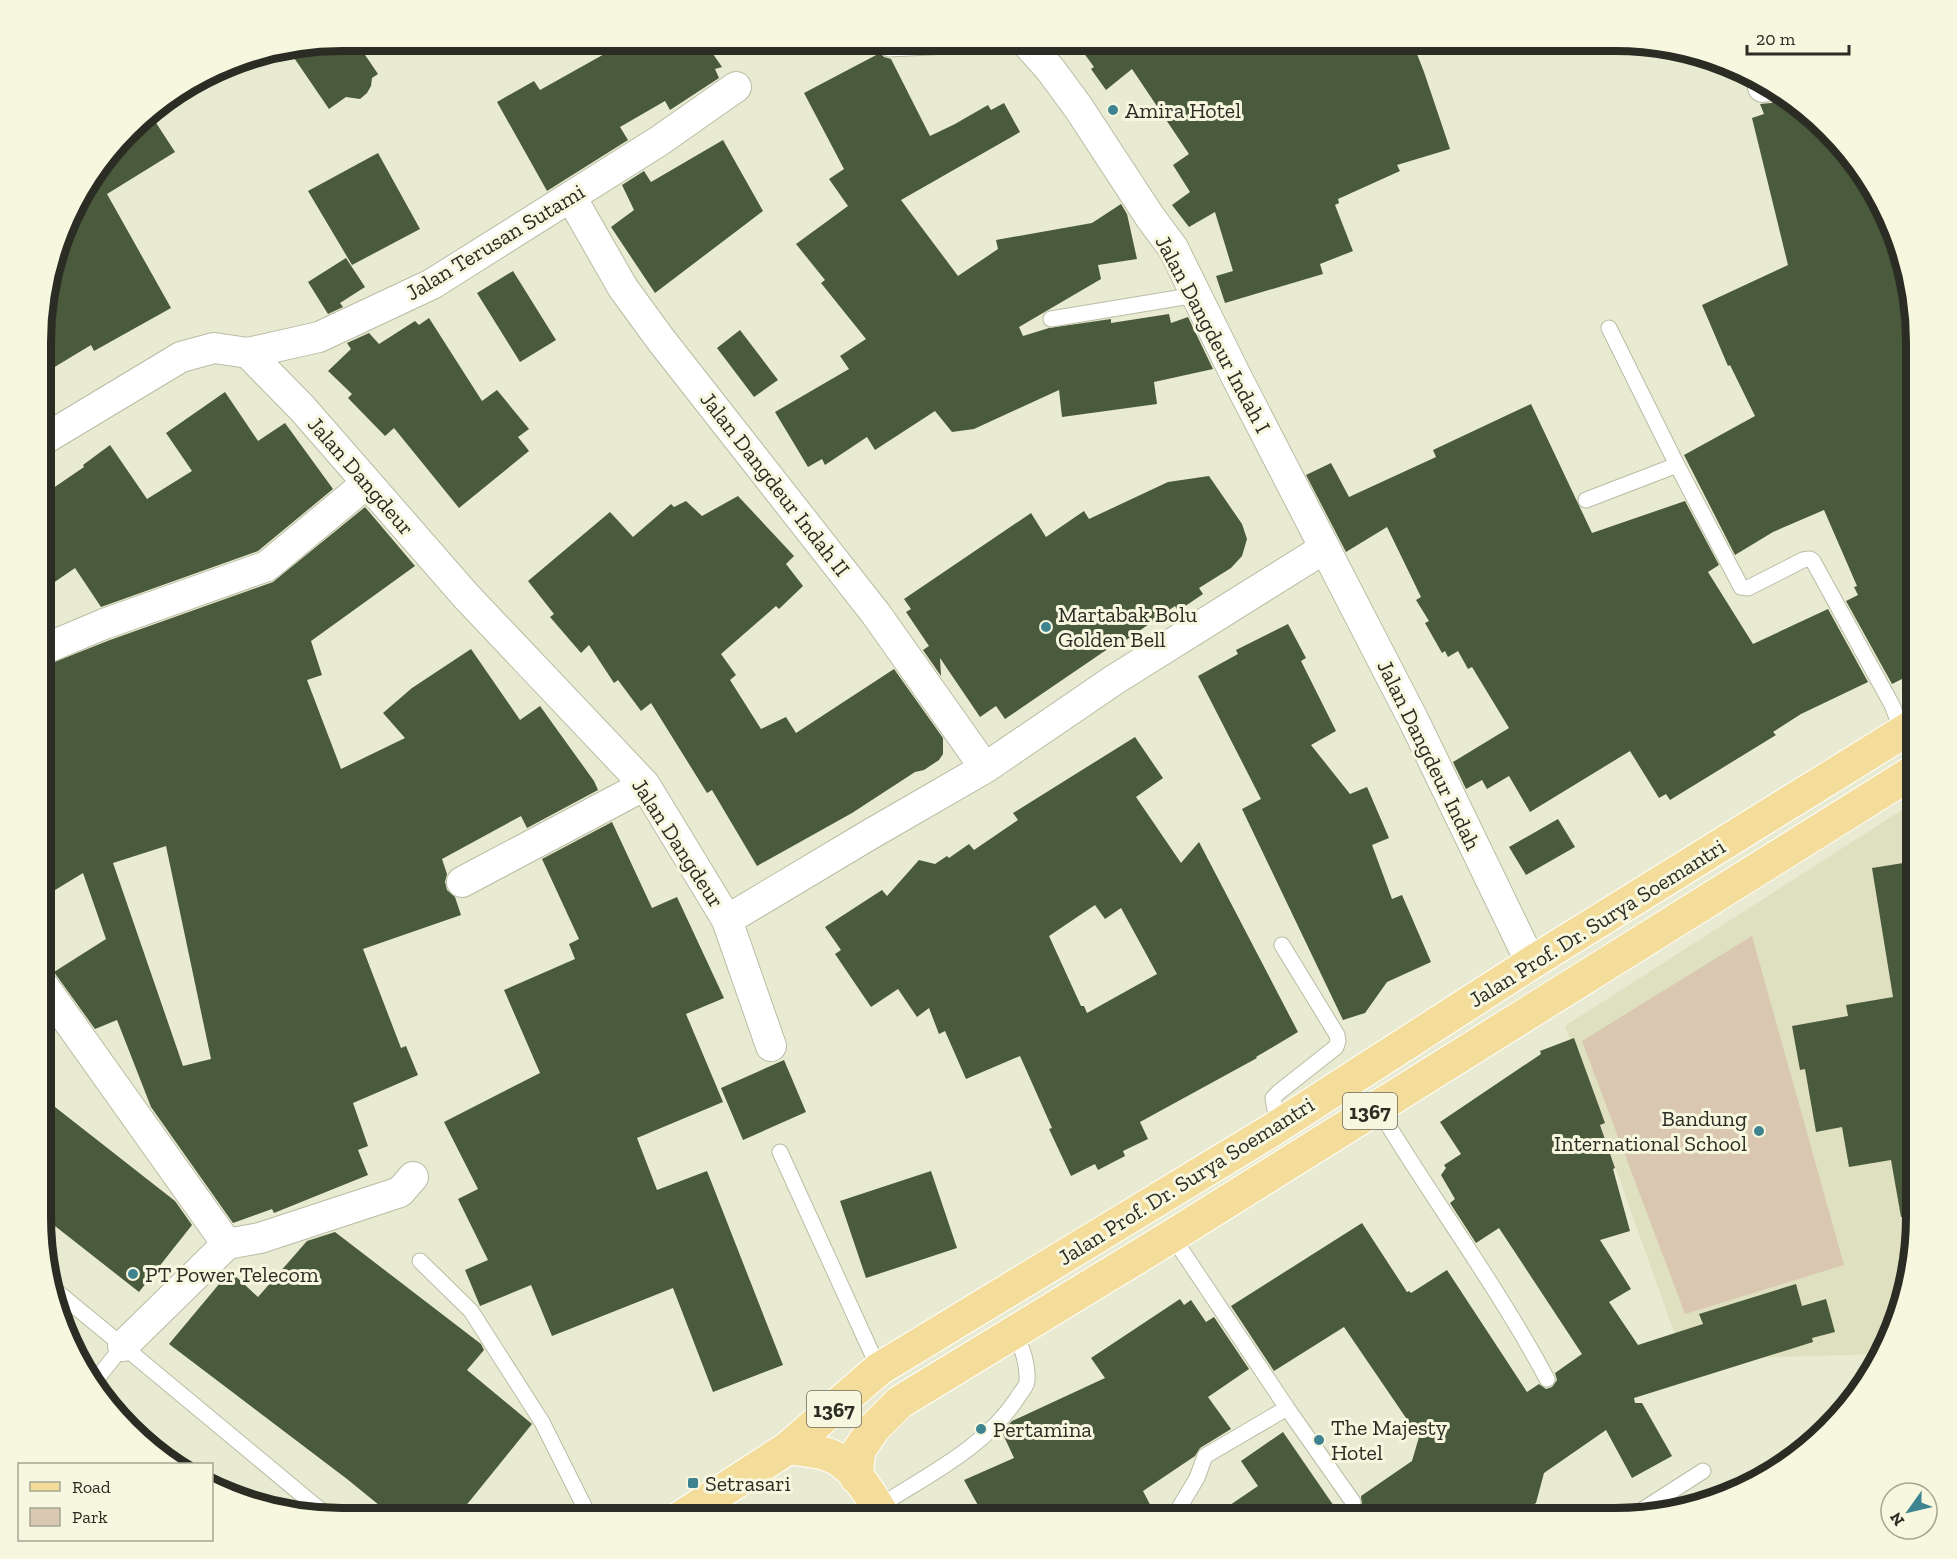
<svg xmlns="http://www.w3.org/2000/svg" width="1957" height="1559" font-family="'Zilla Slab',serif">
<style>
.built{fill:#dee0c0}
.green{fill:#dac7b1}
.building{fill:#4a5a3c;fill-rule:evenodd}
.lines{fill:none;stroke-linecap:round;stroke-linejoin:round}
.lane-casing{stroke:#babca4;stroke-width:17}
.street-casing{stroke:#babca4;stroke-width:32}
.primary-casing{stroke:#fff;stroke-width:35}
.lane{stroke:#fff;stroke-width:15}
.street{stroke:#fff;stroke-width:30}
.primary{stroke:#f4dd9a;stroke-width:33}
.poi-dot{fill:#3e8390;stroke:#f6f7de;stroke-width:2}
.labels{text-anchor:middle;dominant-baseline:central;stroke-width:6;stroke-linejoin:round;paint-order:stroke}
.shield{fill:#f6f7de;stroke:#68695b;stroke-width:1.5}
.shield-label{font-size:21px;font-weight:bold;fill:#2b2c23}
.poi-label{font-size:22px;fill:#2b2c23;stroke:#f6f7de;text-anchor:start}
.street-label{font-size:22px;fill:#2b2c23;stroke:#f6f7de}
.rim{fill:none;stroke:#2b2c23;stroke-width:8}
</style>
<rect width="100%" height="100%" fill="#e8ead1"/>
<path class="built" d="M 1916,801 L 1916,1237 L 1893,1332 L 1880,1354 L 1684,1360 L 1565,1026 Z"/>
<path class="green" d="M 1752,936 L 1844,1265 L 1685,1314 L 1582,1041 Z"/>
<path class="building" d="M 342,40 L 355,40 L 378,74 L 372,78 L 371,86 L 367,93 L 360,99 L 346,97 L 329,109 L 288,49 Z
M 650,41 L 704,41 L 722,67 L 715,69 L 719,78 L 670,110 L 665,101 L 620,127 L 628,140 L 547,191 L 497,102 L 534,81 L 540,90 L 624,43 L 632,51 Z
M 1075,41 L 1408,41 L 1414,55 L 1417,54 L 1424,72 L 1450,149 L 1397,165 L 1400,171 L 1338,199 L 1339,203 L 1335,205 L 1353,251 L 1320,264 L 1323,274 L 1225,303 L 1216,276 L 1233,271 L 1215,212 L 1189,227 L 1172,205 L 1190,192 L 1173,165 L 1189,154 L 1132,69 L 1106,90 L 1091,69 L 1094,67 Z
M 880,53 L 884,57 L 891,59 L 930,136 L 955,124 L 988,105 L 991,110 L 1004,103 L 1020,132 L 901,200 L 958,276 L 998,249 L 996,240 L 1092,223 L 1121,204 L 1127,214 L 1137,259 L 1098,265 L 1101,279 L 1019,327 L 1023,336 L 1049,328 L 1111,319 L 1111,323 L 1169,314 L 1171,323 L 1188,317 L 1213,369 L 1154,382 L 1157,404 L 1062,417 L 1059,390 L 974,429 L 952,432 L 935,411 L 875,450 L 867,437 L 825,465 L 822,459 L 808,467 L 775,412 L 849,369 L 840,356 L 866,339 L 821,283 L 825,280 L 796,244 L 848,206 L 829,179 L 844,169 L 804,93 Z
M 1785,97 L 1814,116 L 1854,159 L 1893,227 L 1916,342 L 1916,672 L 1892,684 L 1846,601 L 1858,595 L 1854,587 L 1857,586 L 1824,510 L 1773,532 L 1735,555 L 1684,455 L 1755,416 L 1730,365 L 1728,366 L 1702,305 L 1788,265 L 1752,118 L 1764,114 L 1760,104 L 1771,103 Z
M 149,112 L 175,152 L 107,194 L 171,308 L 94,351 L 91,345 L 43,374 L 43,303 L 81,192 L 144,115 Z
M 723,140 L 763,211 L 655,293 L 611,227 L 634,210 L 622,185 L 644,171 L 651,182 Z
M 378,153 L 420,229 L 352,265 L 308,191 Z
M 346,258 L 365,287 L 340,303 L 343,307 L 328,314 L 308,282 Z
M 513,271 L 556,340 L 520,362 L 477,293 Z
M 429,318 L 482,401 L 497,390 L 529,429 L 518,437 L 529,451 L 459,508 L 394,428 L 385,436 L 348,398 L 352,394 L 328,371 L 351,349 L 347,343 L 369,333 L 379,344 L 415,321 L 419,325 Z
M 740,330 L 778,380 L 754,397 L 717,348 Z
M 225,392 L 258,441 L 285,423 L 333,489 L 258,551 L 101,607 L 75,568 L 43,590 L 43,495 L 84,467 L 83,465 L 110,445 L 147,499 L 192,471 L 166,433 Z
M 1531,404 L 1592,533 L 1685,501 L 1719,565 L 1708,572 L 1753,644 L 1828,609 L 1868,682 L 1801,714 L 1773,732 L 1776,735 L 1670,800 L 1666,794 L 1659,798 L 1630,751 L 1530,812 L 1509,776 L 1487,789 L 1482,780 L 1466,789 L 1453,762 L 1509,728 L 1472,667 L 1468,669 L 1458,651 L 1448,657 L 1445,651 L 1442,653 L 1425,623 L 1429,621 L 1416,600 L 1421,597 L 1387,527 L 1346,552 L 1306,475 L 1331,463 L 1349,497 L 1436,457 L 1433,450 Z
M 1209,476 L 1242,524 L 1247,539 L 1242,556 L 1231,568 L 1199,588 L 1203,594 L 1178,611 L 1175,606 L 1116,647 L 1115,644 L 1005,719 L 996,706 L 980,717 L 940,658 L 941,676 L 923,650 L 929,646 L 906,612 L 911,609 L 904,599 L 1031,513 L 1046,537 L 1084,511 L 1089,519 L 1168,482 Z
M 738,496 L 794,556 L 786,564 L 803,586 L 779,609 L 776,606 L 721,654 L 736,675 L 730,680 L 761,729 L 786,717 L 796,733 L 894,669 L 943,738 L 943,754 L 939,760 L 924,770 L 915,772 L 852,813 L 757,866 L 712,790 L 707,793 L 651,703 L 641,711 L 618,680 L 614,683 L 589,645 L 581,653 L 550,617 L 554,614 L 528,581 L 610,512 L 633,537 L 671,504 L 674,507 L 686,501 L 702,516 Z
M 365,507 L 415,566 L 311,641 L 322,675 L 307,680 L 341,769 L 405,738 L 383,713 L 412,688 L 471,649 L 520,720 L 540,706 L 594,781 L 598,790 L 527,828 L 521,816 L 442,859 L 447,874 L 445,882 L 447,890 L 455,897 L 461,915 L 363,949 L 401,1048 L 406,1046 L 418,1075 L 353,1103 L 368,1146 L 358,1150 L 368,1175 L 274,1213 L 272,1209 L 233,1223 L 151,1107 L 117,1020 L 95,1029 L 54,972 L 106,939 L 83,873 L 42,898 L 42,667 L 110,640 L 273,582 ZM 166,846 L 211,1059 L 183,1066 L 113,863 Z
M 1288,624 L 1306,658 L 1301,661 L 1336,731 L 1311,745 L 1350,794 L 1367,787 L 1389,838 L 1372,845 L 1392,899 L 1402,895 L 1431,962 L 1387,982 L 1365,1013 L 1343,1020 L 1242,809 L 1261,799 L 1198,676 L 1238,654 L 1236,650 Z
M 1135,737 L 1163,778 L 1136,797 L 1181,863 L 1199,842 L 1298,1032 L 1256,1057 L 1257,1058 L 1140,1122 L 1148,1139 L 1123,1151 L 1125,1156 L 1098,1170 L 1095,1164 L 1071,1176 L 1049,1129 L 1052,1128 L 1020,1056 L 966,1079 L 945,1031 L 939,1034 L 929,1008 L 917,1017 L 898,989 L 871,1007 L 835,954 L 841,950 L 825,927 L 882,890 L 887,896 L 919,860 L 935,864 L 947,856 L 949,858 L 969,844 L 974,850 L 1018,820 L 1013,813 ZM 1095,905 L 1105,919 L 1121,908 L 1157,974 L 1087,1013 L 1084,1006 L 1081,1006 L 1049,936 Z
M 1558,819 L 1575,847 L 1526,875 L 1509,847 Z
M 612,822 L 652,908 L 677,897 L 724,998 L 686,1014 L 723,1102 L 637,1138 L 657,1190 L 707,1171 L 783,1365 L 713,1392 L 673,1288 L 552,1336 L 531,1285 L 480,1306 L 465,1270 L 488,1260 L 458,1199 L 478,1189 L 444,1122 L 540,1073 L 504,990 L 575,959 L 569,944 L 579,939 L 542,859 Z
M 1916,861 L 1916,1216 L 1901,1217 L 1891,1160 L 1849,1167 L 1842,1127 L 1816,1132 L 1805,1069 L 1800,1070 L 1792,1026 L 1848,1016 L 1846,1005 L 1893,997 L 1872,868 Z
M 1574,1038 L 1605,1123 L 1600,1125 L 1615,1168 L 1613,1169 L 1630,1231 L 1600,1240 L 1631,1289 L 1609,1302 L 1638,1345 L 1703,1324 L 1699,1314 L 1796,1284 L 1802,1306 L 1826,1299 L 1835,1332 L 1812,1338 L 1813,1342 L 1634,1398 L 1635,1403 L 1642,1403 L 1672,1456 L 1632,1478 L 1606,1430 L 1544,1473 L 1536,1503 L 1514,1518 L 1211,1518 L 1258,1486 L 1241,1461 L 1283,1432 L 1338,1512 L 1345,1507 L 1349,1511 L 1358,1510 L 1362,1506 L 1361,1496 L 1412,1461 L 1419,1437 L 1344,1327 L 1274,1371 L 1231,1306 L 1362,1223 L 1407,1292 L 1409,1291 L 1411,1293 L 1447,1270 L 1527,1392 L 1539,1384 L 1546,1389 L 1552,1387 L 1557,1380 L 1555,1373 L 1582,1354 L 1499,1228 L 1476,1243 L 1450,1203 L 1455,1199 L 1441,1175 L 1446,1168 L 1444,1165 L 1461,1154 L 1440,1122 L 1541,1054 L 1540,1051 Z
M 784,1060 L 806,1112 L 743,1140 L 721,1088 Z
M 41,1096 L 175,1201 L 192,1225 L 139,1292 L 41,1215 Z
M 931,1171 L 957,1248 L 866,1278 L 840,1201 Z
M 335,1232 L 481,1344 L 484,1350 L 467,1370 L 532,1424 L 456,1518 L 395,1518 L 347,1479 L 169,1344 L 230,1271 L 258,1297 L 307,1241 Z
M 1180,1299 L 1184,1305 L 1191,1300 L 1206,1322 L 1214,1317 L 1249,1369 L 1208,1397 L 1231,1429 L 1200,1448 L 1195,1456 L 1143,1491 L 1157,1518 L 985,1518 L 964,1480 L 1014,1458 L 1002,1432 L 1012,1421 L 1105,1378 L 1091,1358 Z"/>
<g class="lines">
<g class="lane-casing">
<path id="lane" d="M 889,49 L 991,44 L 1002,41
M 1051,319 L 1196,295
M 1609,328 L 1677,465 L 1741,587 L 1748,588 L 1803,560 L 1810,559 L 1813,561 L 1892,705 L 1903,733
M 1586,500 L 1677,465
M 1377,1107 C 1432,1199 1497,1285 1547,1379
M 1274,1126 L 1277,1121 L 1273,1098 L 1279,1092 L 1336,1047 L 1338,1041 L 1337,1035 L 1282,945
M 780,1152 L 879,1369
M 1172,1236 L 1287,1408 L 1205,1456 L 1197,1478 L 1173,1518
M 420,1261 L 471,1311 L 542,1422 L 590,1518
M 55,1290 L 123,1346
M 95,1381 L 123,1346 L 330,1518
M 1287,1408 L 1353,1502
M 878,1507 C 927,1475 985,1448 1018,1397 C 1021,1392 1027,1386 1027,1381 C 1028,1364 1022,1348 1015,1332
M 1636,1514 L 1703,1471"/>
</g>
<g class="street-casing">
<path id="street" d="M 1025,41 L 1050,69 L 1078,107 L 1150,217 L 1173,248 L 1237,378 L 1414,721 L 1531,963
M 1763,87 L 1767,86
M 571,197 L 623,288 L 661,340 L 876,614 L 985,768
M 248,353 L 302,408 L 466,596 L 645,785 L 727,920 L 869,835 L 985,768 L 1114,680 L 1325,548
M 43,440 L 181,357 L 214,348 L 248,353 L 319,337 L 432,284 L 659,141 L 736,87
M 42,650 L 104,624 L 267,566 L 367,483
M 462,882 L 645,785
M 727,920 L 771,1046
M 42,984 L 227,1244
M 123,1346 L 227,1244 L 260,1238 L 400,1192 L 413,1177"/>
</g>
<g class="primary-casing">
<path id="primary" d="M 788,1448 C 806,1450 827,1451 842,1462 C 860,1475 873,1500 885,1518
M 856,1477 L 859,1450 L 874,1428 L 900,1402 L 1172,1236 L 1916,770
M 680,1518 L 788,1448 L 879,1369 L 1272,1130 L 1531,963 L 1916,724"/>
</g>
<use href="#lane" class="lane"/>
<use href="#street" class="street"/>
<use href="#primary" class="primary"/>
</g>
<g class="poi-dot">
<circle cx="1113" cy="110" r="6"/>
<circle cx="1046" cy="627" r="6"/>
<circle cx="1759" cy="1131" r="6"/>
<circle cx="133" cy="1274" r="6"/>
<circle cx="981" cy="1429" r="6"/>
<circle cx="1319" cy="1440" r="6"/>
<rect x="687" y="1477" width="12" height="12" rx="3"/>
</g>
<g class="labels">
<g class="shield">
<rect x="1343" y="1093" width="54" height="36" rx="4.5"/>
<rect x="807" y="1391" width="54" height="36" rx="4.5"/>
</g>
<g class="shield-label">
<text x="1370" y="1111">1367</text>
<text x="834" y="1409">1367</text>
</g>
<g class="poi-label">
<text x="1125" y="110">Amira Hotel</text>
<text x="1058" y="614">Martabak Bolu<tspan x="1058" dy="25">Golden Bell</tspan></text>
<text x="1747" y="1118" text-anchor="end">Bandung<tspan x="1747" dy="25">International School</tspan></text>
<text x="145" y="1274">PT Power Telecom</text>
<text x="1331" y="1427">The Majesty<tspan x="1331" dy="25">Hotel</tspan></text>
<text x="993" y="1429">Pertamina</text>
<text x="705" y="1483">Setrasari</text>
</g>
<g class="street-label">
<text transform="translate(495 242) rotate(-31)">Jalan Terusan Sutami</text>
<text transform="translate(1213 334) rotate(62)">Jalan Dangdeur Indah I</text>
<text transform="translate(361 476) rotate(49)">Jalan Dangdeur</text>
<text transform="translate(775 484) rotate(52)">Jalan Dangdeur Indah II</text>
<text transform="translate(1429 755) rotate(64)">Jalan Dangdeur Indah</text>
<text transform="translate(678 843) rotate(57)">Jalan Dangdeur</text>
<text transform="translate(1597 923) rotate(-32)">Jalan Prof. Dr. Surya Soemantri</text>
<text transform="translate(1186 1181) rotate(-32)">Jalan Prof. Dr. Surya Soemantri</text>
</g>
</g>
<path d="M0 0H1957V1559H0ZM342 51H1615A291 291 0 0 1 1906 342V1217A291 291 0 0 1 1615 1508H342A291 291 0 0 1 51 1217V342A291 291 0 0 1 342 51Z" fill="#f6f7de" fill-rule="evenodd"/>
<path class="rim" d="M342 51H1615A291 291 0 0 1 1906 342V1217A291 291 0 0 1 1615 1508H342A291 291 0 0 1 51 1217V342A291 291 0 0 1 342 51Z"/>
<rect x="18" y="1463" width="195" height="78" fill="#f6f7de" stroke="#a5a693" stroke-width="1.5"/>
<rect x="30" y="1482" width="30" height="9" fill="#f4dd9a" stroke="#a5a693" stroke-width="1.5"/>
<text x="72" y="1493" font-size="18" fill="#2b2c23">Road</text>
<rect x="30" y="1508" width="30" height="18" fill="#dac7b1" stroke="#a5a693" stroke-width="1.5"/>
<text x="72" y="1523" font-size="18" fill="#2b2c23">Park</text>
<g transform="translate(1909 1511) rotate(236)"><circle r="28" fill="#f6f7de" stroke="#a5a693" stroke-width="1.5"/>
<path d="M0-4.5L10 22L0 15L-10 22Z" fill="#3e8390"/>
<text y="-9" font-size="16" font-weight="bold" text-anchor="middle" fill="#2b2c23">N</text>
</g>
<path d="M1747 45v9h102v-9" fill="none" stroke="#2b2c23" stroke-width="3"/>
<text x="1756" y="45" font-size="18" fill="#2b2c23" stroke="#f6f7de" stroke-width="4.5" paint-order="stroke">20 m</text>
</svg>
